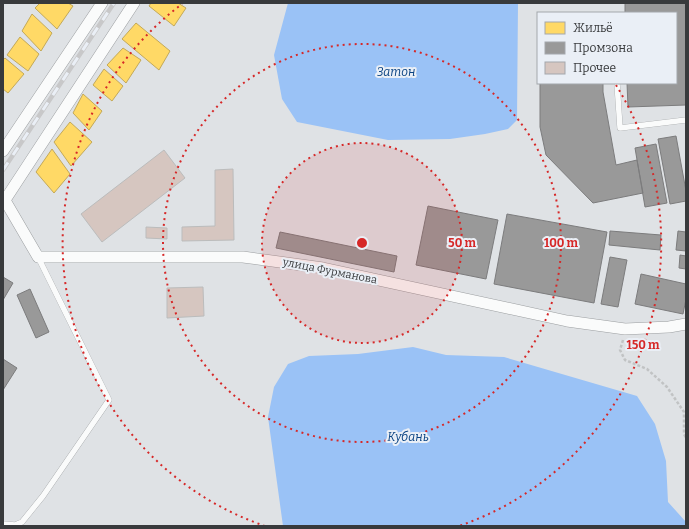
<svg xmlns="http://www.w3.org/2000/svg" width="689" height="529" font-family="Bitter,serif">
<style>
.water{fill:#9ac2f6}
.homes{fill:#ffd966;stroke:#c3a959}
.industry{fill:#999;stroke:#7c7c7d}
.building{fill:#d6c6c0;stroke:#bbbcbc}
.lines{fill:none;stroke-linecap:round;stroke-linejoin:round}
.service-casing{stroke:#9b9ea0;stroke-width:6}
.minor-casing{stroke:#9b9ea0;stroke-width:12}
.path{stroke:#c1c3c4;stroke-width:2.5;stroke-dasharray:3 2;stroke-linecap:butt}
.service{stroke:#fafbfb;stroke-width:5.5}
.minor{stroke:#fafbfb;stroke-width:11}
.rail-casing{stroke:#c8c8c9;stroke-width:4.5}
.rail{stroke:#eaeff6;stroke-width:3;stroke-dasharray:9;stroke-linecap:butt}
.ring{fill:none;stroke:#d62828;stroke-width:2;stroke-dasharray:2 4}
.labels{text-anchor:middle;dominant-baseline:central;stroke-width:4;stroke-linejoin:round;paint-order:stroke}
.street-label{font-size:11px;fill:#383a3c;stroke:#eaeff6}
.water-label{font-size:12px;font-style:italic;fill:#094282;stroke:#eaeff6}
.centre{fill:#d62828;stroke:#eaeff6;stroke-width:2}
.ring-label{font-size:12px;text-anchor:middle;font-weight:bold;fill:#d62828;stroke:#eaeff6;stroke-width:4;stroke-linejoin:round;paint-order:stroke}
</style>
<rect width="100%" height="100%" fill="#dfe2e5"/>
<path class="water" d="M 288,3 L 518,3 L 517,120 L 508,129 L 485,134 L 450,139 L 388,140 L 297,122 L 282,99 L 274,55 Z
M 413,347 L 446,355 L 504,357 L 637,396 L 655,424 L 666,461 L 668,502 L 686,522 L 686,526 L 283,526 L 268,417 L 274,387 L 288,364 L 309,356 L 358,354 Z"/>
<path class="homes" d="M 40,3 L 68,3 L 73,6 L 57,29 L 35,8 Z
M 151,3 L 178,3 L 186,8 L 174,26 L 149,6 Z
M 32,14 L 52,33 L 41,51 L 22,31 Z
M 136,23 L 170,51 L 159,70 L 122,39 Z
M 20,37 L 39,54 L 28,71 L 7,55 Z
M 123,48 L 141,60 L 126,83 L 107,65 Z
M 5,58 L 24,74 L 8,93 L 3,89 L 3,60 Z
M 104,69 L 123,86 L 112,101 L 93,85 Z
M 83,94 L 102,111 L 89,130 L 73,113 Z
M 70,122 L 92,142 L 71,166 L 54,142 Z
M 52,149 L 70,174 L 54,193 L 36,172 Z"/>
<path class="industry" d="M 625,3 L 686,3 L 686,105 L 628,107 L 627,83 L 676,83 L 676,13 L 625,13 Z
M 540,83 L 603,83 L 603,92 L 616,165 L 637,160 L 643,193 L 593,203 L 546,155 L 540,127 Z
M 676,136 L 686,191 L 686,201 L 670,204 L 658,139 Z
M 656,144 L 667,203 L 645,207 L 635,148 Z
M 428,206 L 498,220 L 486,279 L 416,265 Z
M 507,214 L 607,232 L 594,303 L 494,284 Z
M 610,231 L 661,235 L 660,250 L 609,245 Z
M 678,231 L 686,232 L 686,251 L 676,250 Z
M 280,232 L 397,256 L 394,272 L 276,248 Z
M 680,255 L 686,256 L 686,269 L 679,268 Z
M 610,257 L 627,260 L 618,307 L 601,304 Z
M 641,274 L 686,284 L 686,299 L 683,314 L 635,304 Z
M 3,277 L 13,283 L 3,300 Z
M 30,289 L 49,332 L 36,338 L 17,295 Z
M 3,359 L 17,368 L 3,390 Z"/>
<path class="building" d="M 164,150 L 185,178 L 102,242 L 81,214 Z
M 233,169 L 234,240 L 182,241 L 182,227 L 215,226 L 215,170 Z
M 146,227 L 167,228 L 167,239 L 146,238 Z
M 203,287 L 204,316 L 167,318 L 167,288 Z"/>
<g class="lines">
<g class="service-casing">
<path id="service" d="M 617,83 L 620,128 L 686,120
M 3,524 L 15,525 L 22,522 L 43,496 L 109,400 L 38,257"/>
</g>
<g class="minor-casing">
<path id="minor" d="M 3,151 L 102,3
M 3,197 L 38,257 L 243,257 L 323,268 L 567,321 L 625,329 L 669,327 L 686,324
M 3,203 L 134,3"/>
</g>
<path class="path" d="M 623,340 L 620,350 L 625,360 L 647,369 L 667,387 L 684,412 L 684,434 L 686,438"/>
<use href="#service" class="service"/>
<use href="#minor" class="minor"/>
<g class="rail-casing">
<path id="rail" d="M 3,170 L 114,3"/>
</g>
<use href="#rail" class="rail"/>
</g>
<circle cx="362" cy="243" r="100" fill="#d62828" fill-opacity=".12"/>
<g class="ring">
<circle cx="362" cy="243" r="100"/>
<circle cx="362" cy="243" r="199"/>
<path d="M265 526A299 299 0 0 1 182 4M616 85A299 299 0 0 1 459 526"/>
</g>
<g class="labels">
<g class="street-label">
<text transform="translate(330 271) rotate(11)">улица Фурманова</text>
</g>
<g class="water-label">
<text x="396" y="72">Затон</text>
<text x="408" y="437">Кубань</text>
</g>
</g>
<circle cx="362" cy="243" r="6" class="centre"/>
<g class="ring-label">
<text x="462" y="247">50 m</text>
<text x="561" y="247">100 m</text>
<text x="643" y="349">150 m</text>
</g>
<rect width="689" height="529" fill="none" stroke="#383a3c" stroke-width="8"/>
<rect x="537" y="12" width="140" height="72" fill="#eaeff6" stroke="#a3a7ac"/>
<rect x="545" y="22" width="20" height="12" fill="#ffd966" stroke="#a3a7ac"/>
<text x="573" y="32" font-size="12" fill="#383a3c">Жильё</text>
<rect x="545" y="42" width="20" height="12" fill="#999999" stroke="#a3a7ac"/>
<text x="573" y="52" font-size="12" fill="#383a3c">Промзона</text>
<rect x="545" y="62" width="20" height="12" fill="#d6c6c0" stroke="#a3a7ac"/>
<text x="573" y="72" font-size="12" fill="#383a3c">Прочее</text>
</svg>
